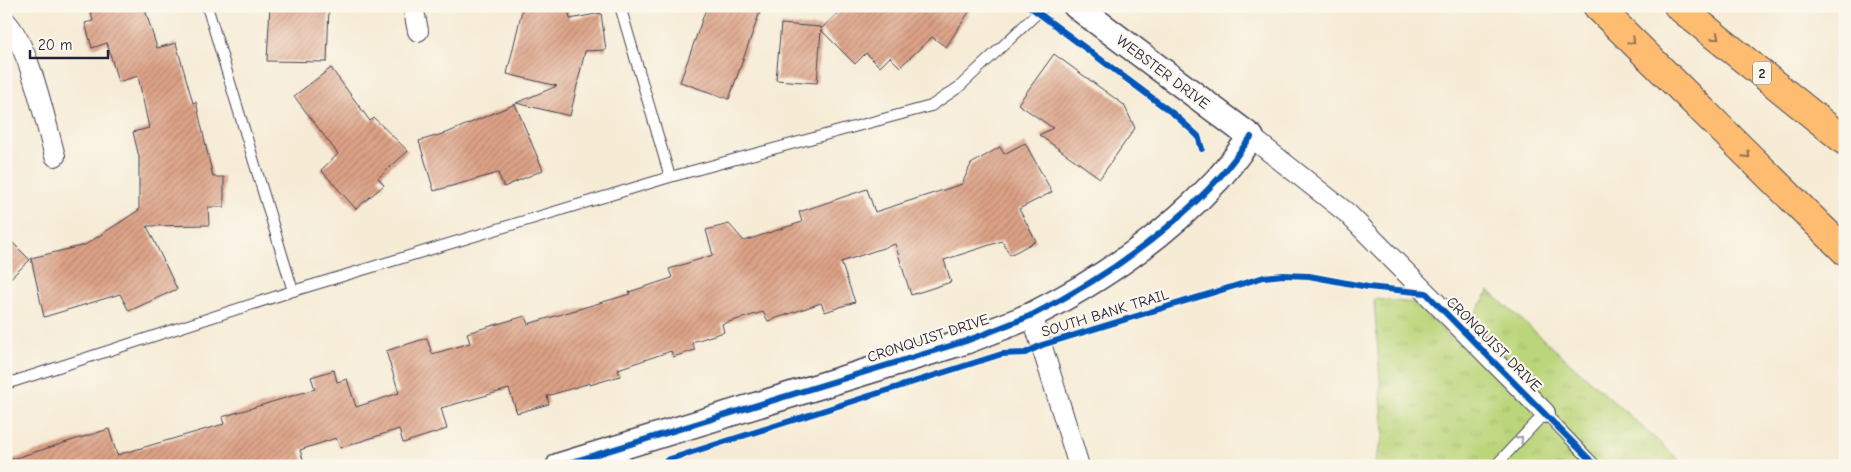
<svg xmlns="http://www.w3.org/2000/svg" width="1851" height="472" font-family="'Comic Neue',sans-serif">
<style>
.park{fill:url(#park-tufts);stroke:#6e7c5a}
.building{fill:url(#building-hatch)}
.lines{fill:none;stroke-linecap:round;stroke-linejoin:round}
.service-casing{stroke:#424052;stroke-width:12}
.minor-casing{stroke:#424052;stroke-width:22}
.tertiary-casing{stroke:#424052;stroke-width:28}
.motorway-casing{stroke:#424052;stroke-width:30}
.service{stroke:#fff;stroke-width:10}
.minor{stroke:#fff;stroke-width:20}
.tertiary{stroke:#fff;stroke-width:25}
.motorway{stroke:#febc70;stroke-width:28}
.cycleway-casing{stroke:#fbf7ec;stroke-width:9}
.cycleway{stroke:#0057b8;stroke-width:6}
.oneway{stroke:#906f56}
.oneway2{stroke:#9c9ca7}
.labels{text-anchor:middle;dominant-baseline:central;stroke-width:4.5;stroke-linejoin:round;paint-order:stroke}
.shield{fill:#fbf7ec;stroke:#636270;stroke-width:1}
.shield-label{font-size:14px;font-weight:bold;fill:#22223b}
.street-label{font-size:15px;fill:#22223b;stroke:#fbf7ec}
</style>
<defs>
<pattern id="park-tufts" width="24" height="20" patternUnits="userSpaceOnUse" patternTransform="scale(1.25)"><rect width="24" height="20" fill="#bbd57a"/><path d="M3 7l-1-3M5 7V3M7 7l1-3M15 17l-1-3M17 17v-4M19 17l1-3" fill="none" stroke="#a0b76a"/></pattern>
<pattern id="building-hatch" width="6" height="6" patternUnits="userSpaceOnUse" patternTransform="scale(1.25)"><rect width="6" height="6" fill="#dda286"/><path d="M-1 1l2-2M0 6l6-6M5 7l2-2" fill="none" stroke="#b3846f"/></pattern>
</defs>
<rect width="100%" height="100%" fill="#fbf7ec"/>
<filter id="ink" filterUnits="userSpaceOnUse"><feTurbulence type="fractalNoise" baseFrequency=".02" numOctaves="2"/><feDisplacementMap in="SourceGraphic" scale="10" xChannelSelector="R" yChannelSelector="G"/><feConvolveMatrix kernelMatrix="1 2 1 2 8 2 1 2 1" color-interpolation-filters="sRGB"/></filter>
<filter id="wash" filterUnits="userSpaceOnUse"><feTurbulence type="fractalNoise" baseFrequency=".0096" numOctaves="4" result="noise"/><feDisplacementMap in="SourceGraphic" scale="20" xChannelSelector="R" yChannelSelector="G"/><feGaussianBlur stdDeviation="1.12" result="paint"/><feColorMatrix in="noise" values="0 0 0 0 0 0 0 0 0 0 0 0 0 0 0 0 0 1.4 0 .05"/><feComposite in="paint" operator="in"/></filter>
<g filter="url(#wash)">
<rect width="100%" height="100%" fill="#f6ebd5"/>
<path class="park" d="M 1489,291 L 1686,466 L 1374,466 L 1384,434 L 1374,299 L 1415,303 L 1453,339 L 1475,314 Z"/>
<g id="blocks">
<path class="building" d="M 89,6 L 144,6 L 157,48 L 176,43 L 193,103 L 196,102 L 213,177 L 224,177 L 224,207 L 208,207 L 209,225 L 147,226 L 177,289 L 129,311 L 120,294 L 44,317 L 31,258 L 85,245 L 139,210 L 139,157 L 133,132 L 149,128 L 138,76 L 118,82 L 107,43 L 92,48 L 85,23 L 93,21 Z
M 270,6 L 329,6 L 327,62 L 267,61 Z
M 523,6 L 568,6 L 570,19 L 601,13 L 606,50 L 585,51 L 570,116 L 516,103 L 557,86 L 507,74 Z
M 707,6 L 762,6 L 729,99 L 680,82 Z
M 845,6 L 973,6 L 946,47 L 932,37 L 900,67 L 890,57 L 880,67 L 866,53 L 855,64 L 821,30 L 817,83 L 776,80 L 781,24 L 821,27 L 821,29 Z
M 1054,54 L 1124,105 L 1135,128 L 1100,178 L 1039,135 L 1053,128 L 1018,104 Z
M 331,68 L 370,121 L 374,118 L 408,151 L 378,178 L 384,185 L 356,209 L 321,170 L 338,154 L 294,96 Z
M 515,104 L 543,170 L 504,187 L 498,173 L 434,191 L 419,141 L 449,132 Z
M 1025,143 L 1052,192 L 1019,209 L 1036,241 L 1010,255 L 1002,241 L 944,260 L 951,282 L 911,295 L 895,244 L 841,262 L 855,302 L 825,312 L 821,303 L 768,321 L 763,312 L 722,324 L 724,332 L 692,342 L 695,350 L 673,357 L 671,351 L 618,369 L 620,376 L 590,385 L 590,383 L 547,396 L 549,404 L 517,413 L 509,389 L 441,408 L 447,429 L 403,443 L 399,429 L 340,448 L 336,438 L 300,450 L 305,466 L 7,466 L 6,461 L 109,429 L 117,455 L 224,424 L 222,417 L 315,389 L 311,377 L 334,370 L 337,382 L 347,379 L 356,407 L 399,393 L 386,351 L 427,338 L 432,354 L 470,343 L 467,333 L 525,316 L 528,324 L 630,294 L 629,292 L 672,278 L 669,269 L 713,255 L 706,230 L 729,224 L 744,241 L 802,222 L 799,212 L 867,189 L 875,212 L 962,184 L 971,164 L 1000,147 L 1004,154 Z
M 6,236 L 30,260 L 6,282 Z"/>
</g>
</g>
<g filter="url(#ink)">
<use href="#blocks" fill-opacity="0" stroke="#424052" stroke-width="1"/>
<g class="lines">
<g class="service-casing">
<path id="service" d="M 207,6 L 293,291
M 620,6 L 670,177
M 6,384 L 293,291 L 670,177 L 931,106 L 959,87 L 1045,6
M 1495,466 L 1545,413 L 1596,466"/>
</g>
<g class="minor-casing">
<path id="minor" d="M 413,6 L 418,31
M 6,22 C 30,47 45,121 55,156
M 1251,137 L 1347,213 L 1545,413
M 1032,315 L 1079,466"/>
</g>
<g class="tertiary-casing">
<path id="tertiary" d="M 559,466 L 966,341 C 989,332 1012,324 1034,314 C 1101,280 1166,235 1218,179 C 1230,166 1240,151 1251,137 L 1076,6"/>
</g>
<g class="motorway-casing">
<path id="motorway" d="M 1597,6 L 1845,251
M 1678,6 L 1845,141"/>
</g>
<use href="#service" class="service"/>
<use href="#minor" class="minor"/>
<use href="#tertiary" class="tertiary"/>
<use href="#motorway" class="motorway"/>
<g class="cycleway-casing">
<path id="cycleway" d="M 1029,6 L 1175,115 L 1198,136 L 1202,149
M 559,466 L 966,341 C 989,332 1012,324 1034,314 C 1101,280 1166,235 1218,179 C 1230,166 1240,151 1251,137
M 657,466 L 670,459 L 1002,354 L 1025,353 L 1042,345 L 1264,277 L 1283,275 L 1309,276 L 1368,287 L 1426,293 L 1596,466"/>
</g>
<use href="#cycleway" class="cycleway"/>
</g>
<defs><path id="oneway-chevron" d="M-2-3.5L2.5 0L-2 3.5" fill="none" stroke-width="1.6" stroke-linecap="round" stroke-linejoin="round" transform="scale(1.25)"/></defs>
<g class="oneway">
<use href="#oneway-chevron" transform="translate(1716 37) rotate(39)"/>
<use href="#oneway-chevron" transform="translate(1632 41) rotate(45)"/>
<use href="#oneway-chevron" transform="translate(1747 155) rotate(45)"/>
</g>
<use class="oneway2" href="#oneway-chevron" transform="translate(1520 439) rotate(-47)"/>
</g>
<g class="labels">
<rect class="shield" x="1753" y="61.5" width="18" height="23" rx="4"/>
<g class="shield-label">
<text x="1762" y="73">2</text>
</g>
<g class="street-label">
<text transform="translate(1163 72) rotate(37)">WEBSTER DRIVE</text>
<text transform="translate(1105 313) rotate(-17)">SOUTH BANK TRAIL</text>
<text transform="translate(928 338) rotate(-18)">CRONQUIST DRIVE</text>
<text transform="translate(1494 344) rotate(45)">CRONQUIST DRIVE</text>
</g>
</g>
<rect width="1851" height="472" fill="none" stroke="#fbf7ec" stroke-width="25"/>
<path d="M30 50v8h78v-8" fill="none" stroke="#22223b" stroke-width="2.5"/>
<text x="38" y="50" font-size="15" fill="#22223b" stroke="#fbf7ec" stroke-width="4" paint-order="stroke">20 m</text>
</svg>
